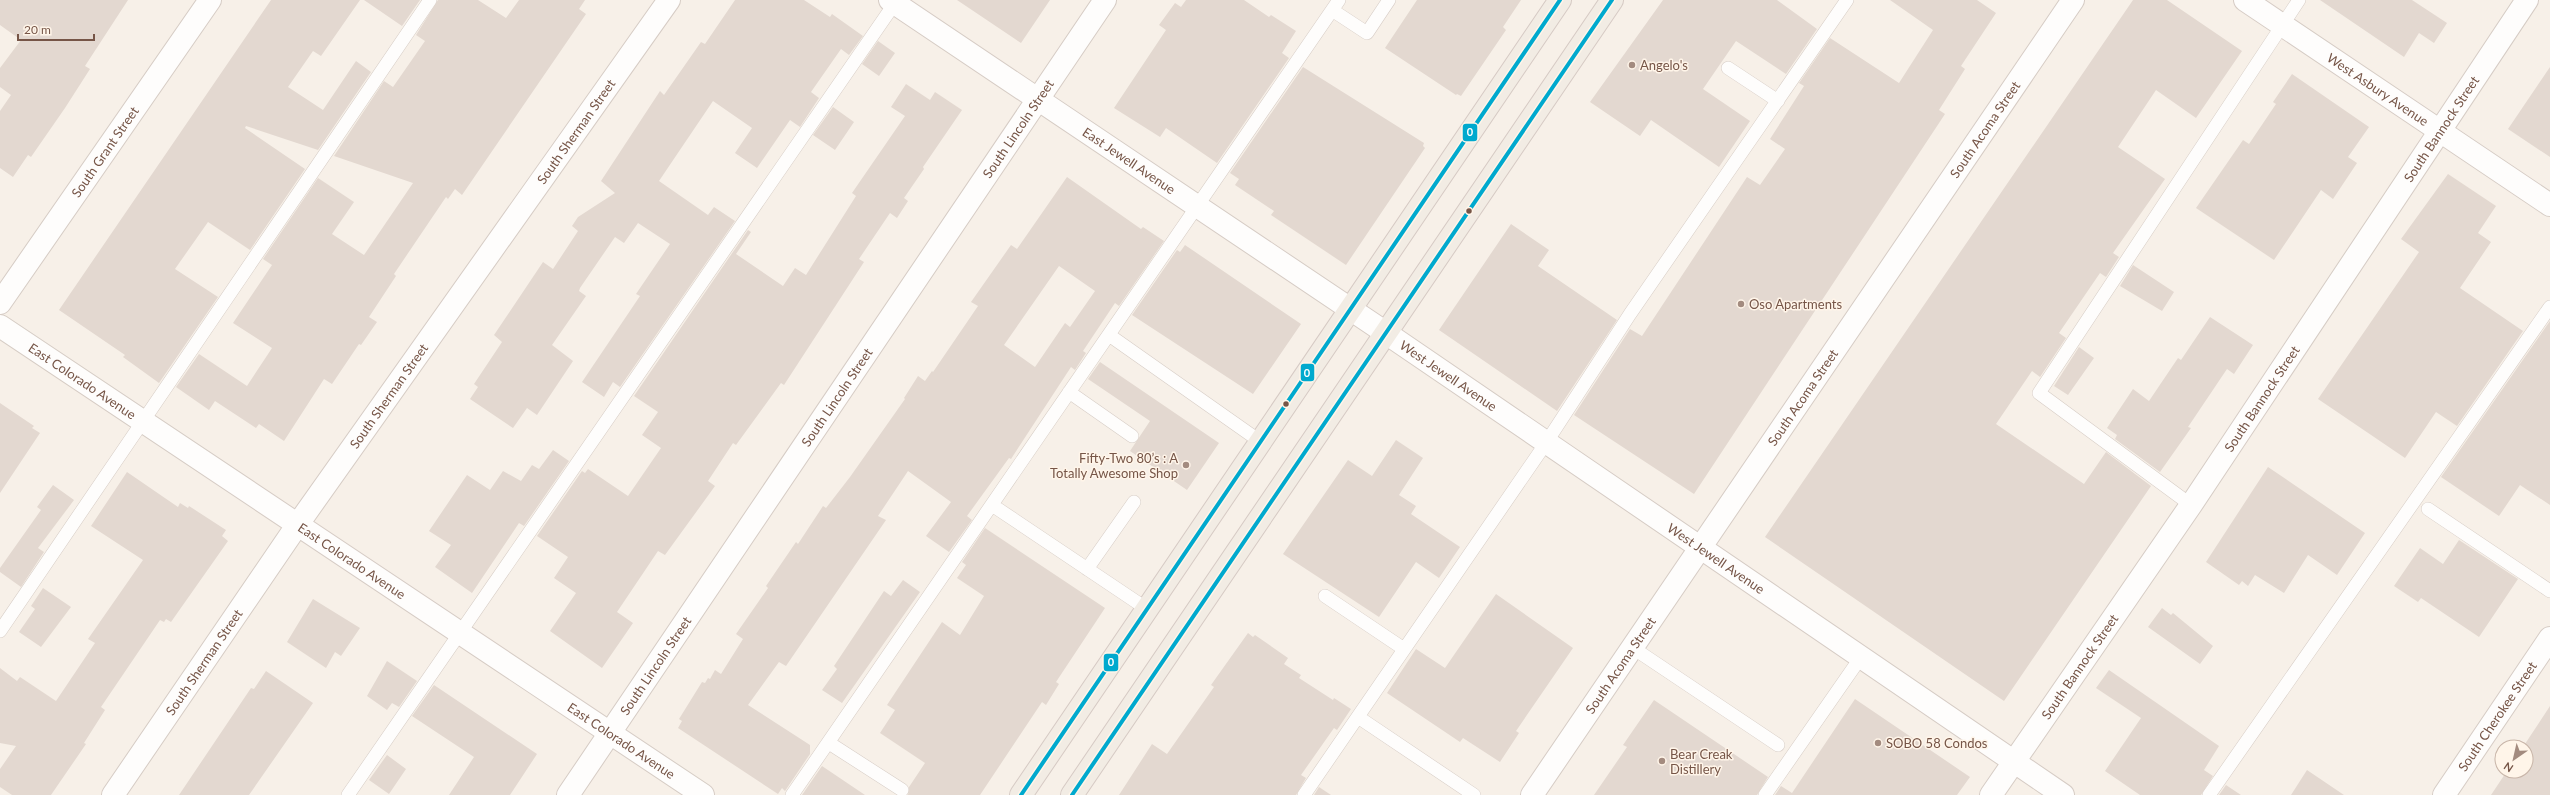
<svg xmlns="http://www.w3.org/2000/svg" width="2550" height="795" font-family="Lato,sans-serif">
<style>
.building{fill:#e3d8d0;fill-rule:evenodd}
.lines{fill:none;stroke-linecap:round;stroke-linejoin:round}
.service-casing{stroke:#d6ccc5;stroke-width:14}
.minor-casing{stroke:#d6ccc5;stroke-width:24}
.primary-casing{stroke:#d6cac4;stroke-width:24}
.service{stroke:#fefdfc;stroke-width:13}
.minor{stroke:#fefdfc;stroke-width:22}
.primary{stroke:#f2ece4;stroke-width:22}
.bus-1-casing{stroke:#fff5e9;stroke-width:7}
.bus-1{stroke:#00a9ce;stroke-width:4}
.poi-dot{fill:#a38b7f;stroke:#fff5e9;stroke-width:1.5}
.bus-dot{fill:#765547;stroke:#fff5e9;stroke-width:1.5}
.labels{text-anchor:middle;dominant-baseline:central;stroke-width:3;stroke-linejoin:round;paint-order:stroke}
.poi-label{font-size:13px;fill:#765547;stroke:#fff5e9;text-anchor:start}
.street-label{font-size:13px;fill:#765547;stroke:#fff5e9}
.line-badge{stroke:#fff5e9;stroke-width:1.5}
.badge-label{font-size:11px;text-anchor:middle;font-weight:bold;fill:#fff}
</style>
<rect width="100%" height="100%" fill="#f7f0e8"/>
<path class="building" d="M 0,0 L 128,0 L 85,66 L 90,69 L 65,108 L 31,157 L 28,155 L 13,177 L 0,168 L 0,111 L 11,95 L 0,87 L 0,68 L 21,40 L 0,25 Z
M 271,0 L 360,0 L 321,56 L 313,51 L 288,87 L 323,110 L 356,61 L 371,72 L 318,150 L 246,126 L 245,128 L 305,169 L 250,250 L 208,222 L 175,269 L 218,297 L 159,383 L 123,357 L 125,355 L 59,310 Z
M 364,0 L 420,0 L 402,26 Z
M 438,0 L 478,0 L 506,18 L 519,0 L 585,0 L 579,9 L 586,14 L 462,195 L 455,189 L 448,199 L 446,197 L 394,274 L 396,276 L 369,317 L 377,322 L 361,345 L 359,344 L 332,384 L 324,379 L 284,441 L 259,424 L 256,428 L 215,401 L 209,410 L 176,387 L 199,354 L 247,386 L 272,348 L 233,323 L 272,265 L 263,259 L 318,178 L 354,202 L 332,234 L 364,255 L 413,183 L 334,156 L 384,81 L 393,87 L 425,41 L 416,35 Z
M 735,0 L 804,0 L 830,17 L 832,14 L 863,36 L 849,55 L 841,49 L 811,92 L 819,98 L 800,127 L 790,120 L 757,168 L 735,153 L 752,128 L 713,101 L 659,181 L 708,215 L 714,207 L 735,221 L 620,387 L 613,382 L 604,397 L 582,382 L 640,296 L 636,294 L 670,244 L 638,223 L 624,243 L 615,237 L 580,288 L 579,291 L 586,296 L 552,345 L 573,361 L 537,415 L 527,408 L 513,428 L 470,399 L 478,387 L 474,384 L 502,342 L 494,335 L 543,262 L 553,269 L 578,231 L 572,226 L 578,217 L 615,193 L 601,181 L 660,91 L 664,95 L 701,42 L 705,44 Z
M 957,0 L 1050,0 L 1021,43 Z
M 1186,0 L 1244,0 L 1269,17 L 1271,15 L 1296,31 L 1282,53 L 1289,58 L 1217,163 L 1166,128 L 1160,137 L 1114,108 L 1166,30 L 1159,25 L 1175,3 L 1181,7 Z
M 1417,0 L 1521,0 L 1503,27 L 1506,30 L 1461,96 L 1457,94 L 1456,95 L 1385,48 Z
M 1663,0 L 1777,0 L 1817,29 L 1786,74 L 1736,41 L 1703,89 L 1750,121 L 1719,167 L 1651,120 L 1640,136 L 1590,102 Z
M 1890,0 L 1977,0 L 1996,13 L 1961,66 L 1965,69 L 1939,110 L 1945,114 L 1694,494 L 1574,415 L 1630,329 L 1642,336 L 1747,177 L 1760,185 L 1785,149 L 1770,139 L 1804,86 L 1799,83 L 1830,38 L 1899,83 L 1933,30 Z
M 2133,0 L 2167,0 L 2242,51 L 2196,118 L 2156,90 L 2118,147 L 2165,179 L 2113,253 L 2119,257 L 2106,277 L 2100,273 L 2059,333 L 2066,338 L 2040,377 L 2032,371 L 1996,424 L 2084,484 L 2106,452 L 2151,486 L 2004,701 L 1765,537 Z
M 2320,0 L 2412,0 L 2447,23 L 2434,43 L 2419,33 L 2404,57 Z
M 878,41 L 895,53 L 879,76 L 862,64 Z
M 1303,67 L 1424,143 L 1423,146 L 1425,148 L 1346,265 L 1271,215 L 1274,211 L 1235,185 L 1239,179 L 1230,173 Z
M 2550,67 L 2550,157 L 2508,129 Z
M 2292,74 L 2369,127 L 2348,157 L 2357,163 L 2333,199 L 2321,190 L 2274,260 L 2196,208 L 2243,140 L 2249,144 L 2276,104 L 2273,102 Z
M 906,84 L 930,100 L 935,92 L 962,110 L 923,167 L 924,169 L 904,198 L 908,201 L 897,218 L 890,213 L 859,259 L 864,262 L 784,385 L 781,383 L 736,445 L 733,443 L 708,481 L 715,486 L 702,504 L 665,555 L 658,551 L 617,612 L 633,623 L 602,668 L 550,631 L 576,593 L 554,578 L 568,557 L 537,536 L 582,471 L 585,473 L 588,469 L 628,496 L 661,448 L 642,435 L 658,412 L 634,396 L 748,230 L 751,232 L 736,254 L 783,286 L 795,268 L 806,275 L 856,196 L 852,193 L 905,116 L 891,107 Z
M 833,107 L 854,122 L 835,150 L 813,135 Z
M 2448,174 L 2496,206 L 2478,233 L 2491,242 L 2460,288 L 2523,331 L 2457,426 L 2436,412 L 2405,458 L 2318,399 L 2419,252 L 2401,239 Z
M 1067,177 L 1141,229 L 1143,227 L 1164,241 L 1119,306 L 1115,303 L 1083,351 L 1086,353 L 1075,370 L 1071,367 L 1011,459 L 1009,458 L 967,516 L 972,520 L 949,552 L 926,536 L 951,502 L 908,471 L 878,516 L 886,520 L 786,666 L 779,662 L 748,705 L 810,745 L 810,754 L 785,791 L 782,788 L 778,794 L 678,728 L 682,721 L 679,719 L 702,682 L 705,683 L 708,678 L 710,679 L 715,670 L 721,674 L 743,639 L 736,634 L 768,588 L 766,586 L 796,542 L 798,544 L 823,506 L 826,508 L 850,477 L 905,399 L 904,398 L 918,376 L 925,381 L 932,371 L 933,372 L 978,306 L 971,302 L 1011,245 L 1017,249 ZM 1059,266 L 1095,291 L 1070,327 L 1065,323 L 1035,367 L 1004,345 Z
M 1511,224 L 1549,250 L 1538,266 L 1617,320 L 1557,411 L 1439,330 Z
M 1185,245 L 1301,324 L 1253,394 L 1132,315 L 1177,250 L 1180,252 Z
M 2133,265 L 2174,292 L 2162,311 L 2120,286 Z
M 2210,317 L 2253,345 L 2234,374 L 2227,369 L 2188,427 L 2191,428 L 2160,472 L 2115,439 L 2117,435 L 2107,428 L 2133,389 L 2149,401 L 2178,358 L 2181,360 Z
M 2550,321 L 2550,505 L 2520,485 L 2499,516 L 2441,477 Z
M 2079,347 L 2094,358 L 2068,395 L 2054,386 Z
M 1100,362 L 1219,443 L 1187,490 L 1130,451 L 1150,421 L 1088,379 Z
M 0,403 L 34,426 L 32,428 L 40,433 L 0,493 Z
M 1396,440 L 1423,458 L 1399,495 L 1416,506 L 1411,514 L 1460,547 L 1439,578 L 1416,562 L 1379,617 L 1283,554 L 1348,460 L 1372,476 Z
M 553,450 L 569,461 L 524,526 L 519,523 L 472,593 L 435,567 L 451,545 L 429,531 L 467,475 L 490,490 L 503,471 L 521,481 L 532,465 L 539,469 Z
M 2268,467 L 2365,533 L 2337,575 L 2308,555 L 2284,593 L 2255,575 L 2248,586 L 2242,581 L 2239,585 L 2206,562 Z
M 127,472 L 178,507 L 180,503 L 188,508 L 189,506 L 226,530 L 222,536 L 228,541 L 171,622 L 166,619 L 164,622 L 160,620 L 101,707 L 105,710 L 84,743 L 86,744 L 51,795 L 12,795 L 0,787 L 0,769 L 16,746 L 0,743 L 0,668 L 17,681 L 20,677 L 56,701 L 95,643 L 88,639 L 143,560 L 91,526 Z
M 53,485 L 74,500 L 38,548 L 44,552 L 21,587 L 0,572 L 0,568 L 41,510 L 37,507 Z
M 985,528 L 1105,608 L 1056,682 L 1059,684 L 1046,705 L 1042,702 L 980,795 L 908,795 L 909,787 L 925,763 L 880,733 L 895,710 L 887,705 L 942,622 L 960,635 L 984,596 L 957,578 L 966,565 L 962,562 Z
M 2459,540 L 2518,579 L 2479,637 L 2421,598 L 2418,602 L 2394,586 L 2420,548 L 2443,564 Z
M 903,580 L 920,592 L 842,703 L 822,690 L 837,669 L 834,666 L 884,591 L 891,596 Z
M 43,588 L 71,607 L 41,647 L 19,632 L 35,609 L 31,606 Z
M 1496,594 L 1573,648 L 1516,731 L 1519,733 L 1500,762 L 1463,738 L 1460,742 L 1387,693 L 1416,649 L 1445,668 Z
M 313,599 L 360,628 L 341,656 L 335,652 L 326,668 L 287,642 Z
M 2162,608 L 2171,615 L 2173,613 L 2213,646 L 2200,664 L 2148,627 Z
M 1248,633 L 1253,637 L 1255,635 L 1288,658 L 1284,664 L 1301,675 L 1299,678 L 1333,700 L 1334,698 L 1351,709 L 1337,730 L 1334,728 L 1301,775 L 1306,778 L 1296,795 L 1119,795 L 1152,744 L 1167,754 L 1214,687 L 1211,685 Z
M 387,661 L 417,681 L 399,707 L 392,703 L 387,710 L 367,696 Z
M 2109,670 L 2219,746 L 2204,770 L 2213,776 L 2201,795 L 2140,795 L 2105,771 L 2141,718 L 2096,688 Z
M 266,671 L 313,703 L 249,795 L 179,795 L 251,688 L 254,689 Z
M 434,685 L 537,754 L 510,795 L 449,795 L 474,757 L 412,716 Z
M 1855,699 L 1970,777 L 1957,795 L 1775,795 L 1781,786 L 1792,793 Z
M 1654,700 L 1768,777 L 1757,795 L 1594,795 L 1627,747 L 1623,745 Z
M 2550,706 L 2550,795 L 2491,795 L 2507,771 L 2526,771 L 2526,747 L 2523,747 Z
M 387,755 L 406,769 L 389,794 L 369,780 Z
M 822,766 L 865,795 L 802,795 Z
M 2307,770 L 2344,795 L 2291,795 Z
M 2226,785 L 2241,795 L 2219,795 Z
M 1319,787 L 1331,795 L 1314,795 Z"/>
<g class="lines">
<g class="service-casing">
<path id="service" d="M 1332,10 L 1367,33 L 1389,0
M 1728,68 L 1778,101
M 1109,335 L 1261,442
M 1069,392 L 1132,436
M 992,505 L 1147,609
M 2191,505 L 2039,393 L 2299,0
M 2428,509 L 2550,591
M 1087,569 L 1134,502
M 1325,596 L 1404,649
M 0,631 L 430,0
M 1633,648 L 1778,745
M 1358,717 L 1474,795
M 829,743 L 902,790
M 348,795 L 897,0
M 792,795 L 1339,0
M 1304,795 L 1546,443 L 1630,314 L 1847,0
M 1765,795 L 1861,657
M 2209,795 L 2550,307"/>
</g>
<g class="minor-casing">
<g id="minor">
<path id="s1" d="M 890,0 L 1386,333 L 2063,795"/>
<path id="s2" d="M 2245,0 L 2550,205"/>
<path id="s3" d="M 0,303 L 210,0"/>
<path id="s4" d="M 0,326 L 703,795"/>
<path id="s5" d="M 113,795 L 298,524 L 669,0"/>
<path id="s6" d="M 568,795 L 1105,0"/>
<path id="s7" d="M 1532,795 L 2073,0"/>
<path id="s8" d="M 1991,795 L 2191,505 L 2527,0"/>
<path id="s9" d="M 2444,795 L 2550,638"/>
</g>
</g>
<g class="primary-casing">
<path id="primary" d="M 1021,795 L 1560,0
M 1072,795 L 1612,0"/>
</g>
<use href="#service" class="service"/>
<use href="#minor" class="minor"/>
<use href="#primary" class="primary"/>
<g class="bus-1-casing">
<path id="bus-1" d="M 1021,795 L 1560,0
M 1072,795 L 1612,0"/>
</g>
<use href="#bus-1" class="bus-1"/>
</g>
<g class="poi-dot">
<circle cx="1632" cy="65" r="4"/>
<circle cx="1741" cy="304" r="4"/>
<circle cx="1186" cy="465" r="4"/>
<circle cx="1878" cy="743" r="4"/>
<circle cx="1662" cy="761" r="4"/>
</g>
<g class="bus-dot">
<circle cx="1469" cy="211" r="3.5"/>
<circle cx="1286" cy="404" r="3.5"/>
</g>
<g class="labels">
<g class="poi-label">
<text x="1640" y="65">Angelo's</text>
<text x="1749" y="304">Oso Apartments</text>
<text x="1178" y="458" text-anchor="end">Fifty-Two 80’s : A<tspan x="1178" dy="15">Totally Awesome Shop</tspan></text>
<text x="1886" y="743">SOBO 58 Condos</text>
<text x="1670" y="754">Bear Creak<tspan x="1670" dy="15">Distillery</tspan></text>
</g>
<g class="street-label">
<text stroke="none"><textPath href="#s2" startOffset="160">West Asbury Avenue</textPath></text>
<text stroke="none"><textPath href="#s6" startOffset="804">South Lincoln Street</textPath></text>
<text stroke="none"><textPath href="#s8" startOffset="804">South Bannock Street</textPath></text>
<text stroke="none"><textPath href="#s7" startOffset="805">South Acoma Street</textPath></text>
<text stroke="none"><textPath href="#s5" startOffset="809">South Sherman Street</textPath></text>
<text stroke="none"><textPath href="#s3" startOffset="184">South Grant Street</textPath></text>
<text stroke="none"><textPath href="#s1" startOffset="288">East Jewell Avenue</textPath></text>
<text stroke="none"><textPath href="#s1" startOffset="673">West Jewell Avenue</textPath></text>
<text stroke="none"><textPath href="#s4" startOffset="99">East Colorado Avenue</textPath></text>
<text stroke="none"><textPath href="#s5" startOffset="485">South Sherman Street</textPath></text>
<text stroke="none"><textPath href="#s6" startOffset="480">South Lincoln Street</textPath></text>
<text stroke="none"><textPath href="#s7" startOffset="481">South Acoma Street</textPath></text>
<text stroke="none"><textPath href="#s8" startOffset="480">South Bannock Street</textPath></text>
<text stroke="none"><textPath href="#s1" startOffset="997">West Jewell Avenue</textPath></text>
<text stroke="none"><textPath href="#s4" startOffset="423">East Colorado Avenue</textPath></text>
<text stroke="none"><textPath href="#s5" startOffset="161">South Sherman Street</textPath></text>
<text stroke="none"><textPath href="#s7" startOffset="157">South Acoma Street</textPath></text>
<text stroke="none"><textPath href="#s6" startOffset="156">South Lincoln Street</textPath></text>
<text stroke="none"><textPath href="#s8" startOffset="156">South Bannock Street</textPath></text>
<text stroke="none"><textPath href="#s9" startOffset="95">South Cherokee Street</textPath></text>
<text stroke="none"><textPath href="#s4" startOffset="747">East Colorado Avenue</textPath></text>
</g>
</g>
<g class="line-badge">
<rect x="1462" y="123" width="16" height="19" rx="4" fill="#00a9ce"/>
<rect x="1300" y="363" width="15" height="19" rx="4" fill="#00a9ce"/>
<rect x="1103" y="653" width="16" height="19" rx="4" fill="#00a9ce"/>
</g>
<g class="badge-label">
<text x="1470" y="136">0</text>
<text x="1307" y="377">0</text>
<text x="1111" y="666">0</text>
</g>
<g transform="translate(2514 759) rotate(214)"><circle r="19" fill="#fff5e9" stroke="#c8b5a8"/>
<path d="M0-3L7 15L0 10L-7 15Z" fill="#a38b7f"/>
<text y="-6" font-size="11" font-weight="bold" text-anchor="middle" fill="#765547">N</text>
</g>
<path d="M18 34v6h76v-6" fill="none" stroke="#765547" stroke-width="2"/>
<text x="24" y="34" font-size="12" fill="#765547" stroke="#fff5e9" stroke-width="3" paint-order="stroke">20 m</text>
</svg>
